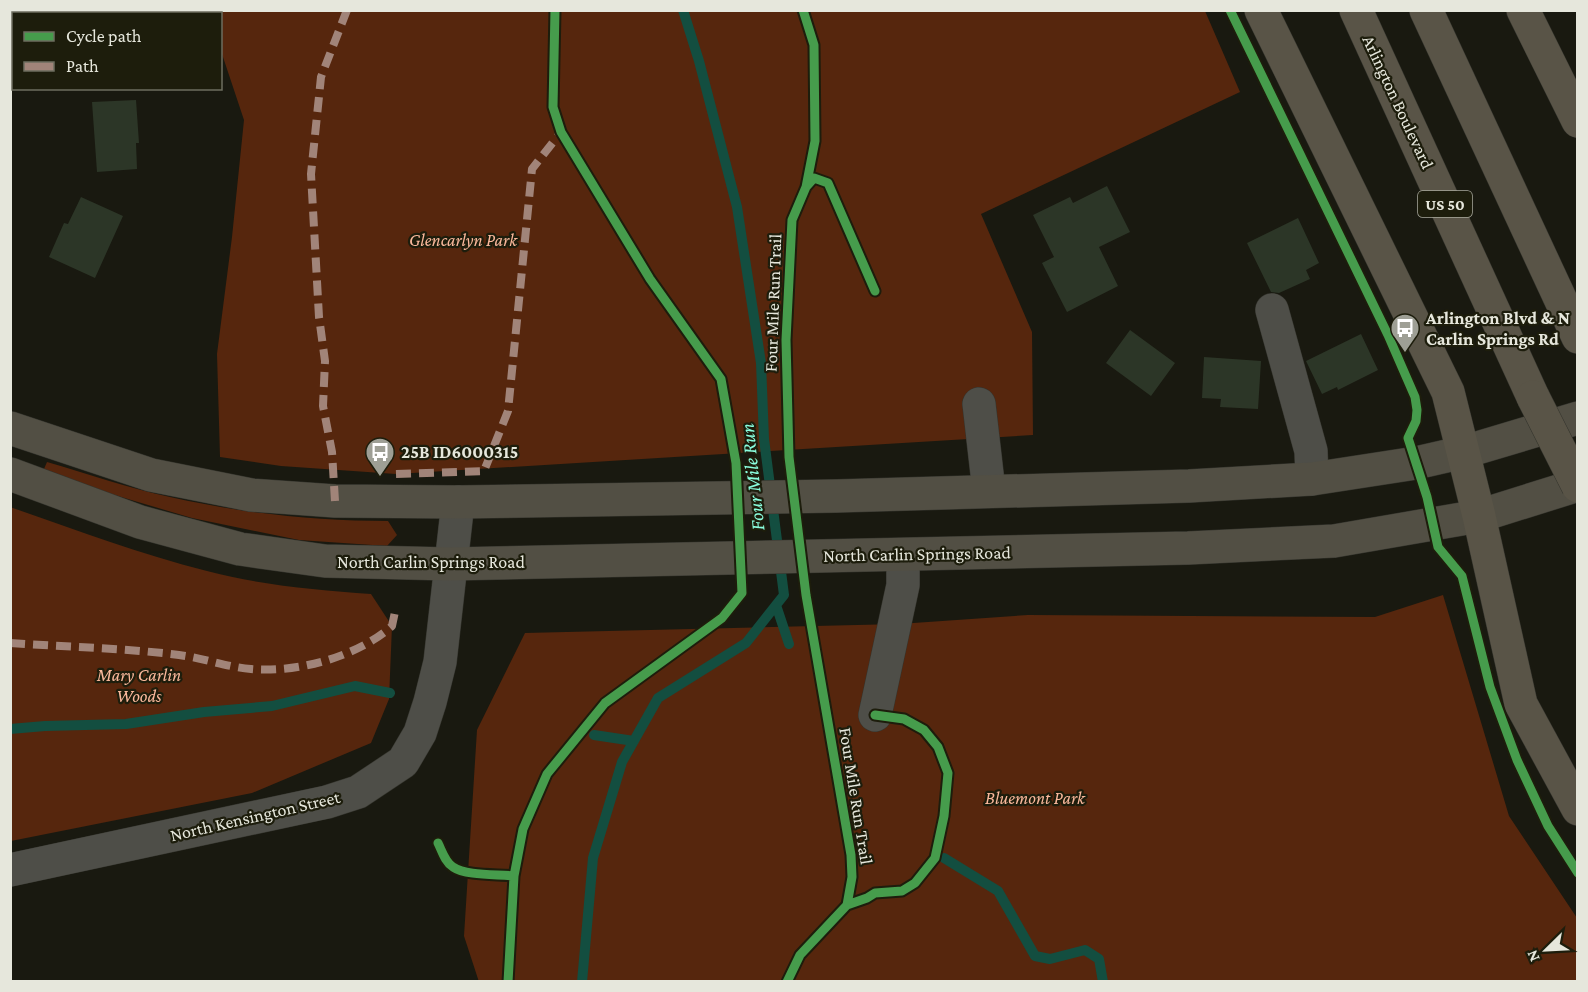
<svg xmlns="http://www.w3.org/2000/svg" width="1588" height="992" font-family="'Crimson Pro',serif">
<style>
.green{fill:#56260d}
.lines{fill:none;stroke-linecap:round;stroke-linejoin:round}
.stream{stroke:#134e40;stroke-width:10}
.building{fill:#2c3627}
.minor-casing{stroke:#35352e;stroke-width:34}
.major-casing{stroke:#35352e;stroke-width:34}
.highway-casing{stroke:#35352e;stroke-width:34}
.minor{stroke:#4e4e48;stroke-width:33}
.major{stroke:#524f44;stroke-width:33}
.highway{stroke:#595447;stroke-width:33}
.highway-bridge-casing{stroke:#35352e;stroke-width:34;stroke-linecap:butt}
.highway-bridge{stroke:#595447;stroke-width:33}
.quiet{stroke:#a18479;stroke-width:8;stroke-dasharray:15 8;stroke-linecap:butt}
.cycleway-casing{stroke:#1d1d0c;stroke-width:13}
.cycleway{stroke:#469c4c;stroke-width:9}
.labels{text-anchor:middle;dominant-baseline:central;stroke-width:4.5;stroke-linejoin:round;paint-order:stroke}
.shield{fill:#1d1d0c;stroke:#aaaa9e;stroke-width:1.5}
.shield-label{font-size:16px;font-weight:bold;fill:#e6e7dc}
.street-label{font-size:18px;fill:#e6e7dc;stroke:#1d1d0c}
.park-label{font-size:18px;font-style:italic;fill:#fbb99c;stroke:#1d1d0c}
.poi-label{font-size:18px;font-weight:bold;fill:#e6e7dc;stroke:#1d1d0c;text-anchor:start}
.water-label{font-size:20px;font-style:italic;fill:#8afdde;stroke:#1d1d0c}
</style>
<rect width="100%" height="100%" fill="#191910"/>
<path class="green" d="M 207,11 L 1205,11 L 1240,92 L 981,214 L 1032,332 L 1033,435 L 396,474 L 281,466 L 220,457 L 217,354 L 232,237 L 244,120 L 221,51 L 220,14 L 208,13 Z
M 47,462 C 88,474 129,488 170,497 C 241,513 315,521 388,521 L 397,535 L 387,546 L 299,540 L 192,518 L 111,494 L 44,469 Z
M 10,507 C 76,530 140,554 207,571 C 260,585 316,590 371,594 L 392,626 L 389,699 L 371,743 L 252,793 L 11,841 Z
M 1443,595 L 1509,816 L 1577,918 L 1578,981 L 479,982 L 464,936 L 477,730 L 525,633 L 899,624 L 1028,615 L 1375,617 Z"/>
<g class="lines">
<path class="stream" d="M 776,605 L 789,644
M 10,729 L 45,726 L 126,724 L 204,712 L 272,706 L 355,686 L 390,693
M 594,735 L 634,741
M 944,858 L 998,891 L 1035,956 L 1050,959 L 1085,950 L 1099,959 L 1103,982
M 582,982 L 593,858 L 622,762 L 658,698 L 746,643 L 784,595 L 764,439 L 761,363 L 737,207 L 699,61 L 683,10"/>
</g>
<path class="building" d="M 136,100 L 139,143 L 136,143 L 137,169 L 97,172 L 92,102 Z
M 1107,186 L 1130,232 L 1099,247 L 1118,286 L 1067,312 L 1042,263 L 1054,257 L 1033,215 L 1070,197 L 1073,203 Z
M 81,197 L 123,216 L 95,278 L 49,257 L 64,223 L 68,224 Z
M 1298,218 L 1319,263 L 1306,270 L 1310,279 L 1279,293 L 1271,292 L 1247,243 Z
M 1130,330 L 1175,363 L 1151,396 L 1106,363 Z
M 1361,334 L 1378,370 L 1338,390 L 1337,387 L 1322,394 L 1306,361 Z
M 1204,357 L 1261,361 L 1258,409 L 1220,407 L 1221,399 L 1202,398 Z"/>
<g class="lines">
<g class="minor-casing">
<path id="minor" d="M 1272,310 L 1311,451 L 1312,479
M 979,404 L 989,491
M 875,715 L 903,585 L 903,555
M 10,870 L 327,802 L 358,792 L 403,762 L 420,733 L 430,702 L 440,662 L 458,502"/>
</g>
<g class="major-casing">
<path id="major" d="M 10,428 L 151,475 L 251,495 L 335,501 L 458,502 L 836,496 L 1189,486 L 1312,479 L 1416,463 L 1464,452 L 1578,418
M 10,474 L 140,522 L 240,549 L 325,561 L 450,564 L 1188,548 L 1334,541 L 1479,516 L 1578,485"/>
</g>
<g class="highway-casing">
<path id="highway" d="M 1261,10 L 1448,392 L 1479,516 L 1521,704 L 1578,809
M 1356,10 L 1533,397
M 1426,10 L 1578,337
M 1523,10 L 1578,121"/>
</g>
<use href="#minor" class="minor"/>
<use href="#major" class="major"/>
<use href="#highway" class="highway"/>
<g class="highway-bridge-casing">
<path id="highway-bridge" d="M 1533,397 L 1578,486"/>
</g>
<use href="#highway-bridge" class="highway-bridge"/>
<path class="quiet" d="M 396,474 L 484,471 L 508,411 L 532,169 L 561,132
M 335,501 L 332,452 L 323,406 L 325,361 L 319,317 L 311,174 L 321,77 L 347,10
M 10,643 C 67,647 124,648 179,655 C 203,658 227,667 251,669 C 297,673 357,657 392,626 L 396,607"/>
<g class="cycleway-casing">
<path id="cycleway" d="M 1230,10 L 1388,335 L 1415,397 L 1417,410 L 1416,421 L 1408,438 L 1427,497 L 1438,547 L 1462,576 L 1490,687 L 1517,760 L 1548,826 L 1578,873
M 806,187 L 814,178 L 828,183 L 875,291
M 438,843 C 442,851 445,862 453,867 C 466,876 498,874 514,876
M 847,905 L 867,898 L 875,893 L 902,891 L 915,883 L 935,858 L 944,816 L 948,773 L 938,747 L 924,730 L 904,719 L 875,715
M 508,982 L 514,876 L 523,829 L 547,774 L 605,703 L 722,618 L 742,593 L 736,463 L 721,379 L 650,279 L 561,132 L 553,107 L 555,10
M 787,982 L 800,955 L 847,905 L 852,877 L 851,855 L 806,595 L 789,457 L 786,340 L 792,220 L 806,187 L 815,141 L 814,45 L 803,10"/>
</g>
<use href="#cycleway" class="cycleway"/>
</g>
<defs>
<g id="bus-pin" transform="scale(1.5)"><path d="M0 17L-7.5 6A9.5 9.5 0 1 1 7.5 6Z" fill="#9e9f95" stroke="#1d1d0c"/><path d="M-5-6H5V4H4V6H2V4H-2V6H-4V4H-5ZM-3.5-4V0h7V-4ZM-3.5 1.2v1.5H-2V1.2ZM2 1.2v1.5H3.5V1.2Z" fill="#fff"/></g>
</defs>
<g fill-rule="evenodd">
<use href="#bus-pin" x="1405" y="328"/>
<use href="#bus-pin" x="380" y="452"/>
</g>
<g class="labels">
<rect class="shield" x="1418" y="191" width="54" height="26" rx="4.5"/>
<g class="shield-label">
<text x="1445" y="204">US 50</text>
</g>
<g class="street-label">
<text transform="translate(1398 102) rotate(65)">Arlington Boulevard</text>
<text transform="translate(773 303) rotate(-88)">Four Mile Run Trail</text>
<text transform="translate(917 554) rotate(-1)">North Carlin Springs Road</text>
<text x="431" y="562">North Carlin Springs Road</text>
<text transform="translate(856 796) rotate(81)">Four Mile Run Trail</text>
<text transform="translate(255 816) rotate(-13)">North Kensington Street</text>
</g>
<g class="park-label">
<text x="463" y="240">Glencarlyn Park</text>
<text x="139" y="675">Mary Carlin<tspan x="139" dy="21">Woods</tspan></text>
<text x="1035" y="798">Bluemont Park</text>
</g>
<g class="poi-label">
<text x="1426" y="318">Arlington Blvd &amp; N<tspan x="1426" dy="21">Carlin Springs Rd</tspan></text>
<text x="401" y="452">25B ID6000315</text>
</g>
<g class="water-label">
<text transform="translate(752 477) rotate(-96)">Four Mile Run</text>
</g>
</g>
<rect width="1588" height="992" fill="none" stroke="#e6e7dc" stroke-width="24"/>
<rect x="12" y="12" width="210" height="78" fill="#1d1d0c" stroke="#6d6e5f" stroke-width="1.5"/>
<rect x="24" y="32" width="30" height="9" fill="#469c4c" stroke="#6d6e5f" stroke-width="1.5"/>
<text x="66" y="42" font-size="18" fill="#e6e7dc">Cycle path</text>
<rect x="24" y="62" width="30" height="9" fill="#a18479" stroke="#6d6e5f" stroke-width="1.5"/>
<text x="66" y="72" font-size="18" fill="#e6e7dc">Path</text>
<g transform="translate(1546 950) rotate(246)" stroke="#1d1d0c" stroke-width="4.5" paint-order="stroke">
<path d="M0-4.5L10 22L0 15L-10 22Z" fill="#e6e7dc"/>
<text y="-9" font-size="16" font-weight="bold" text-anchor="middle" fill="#e6e7dc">N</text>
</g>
</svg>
